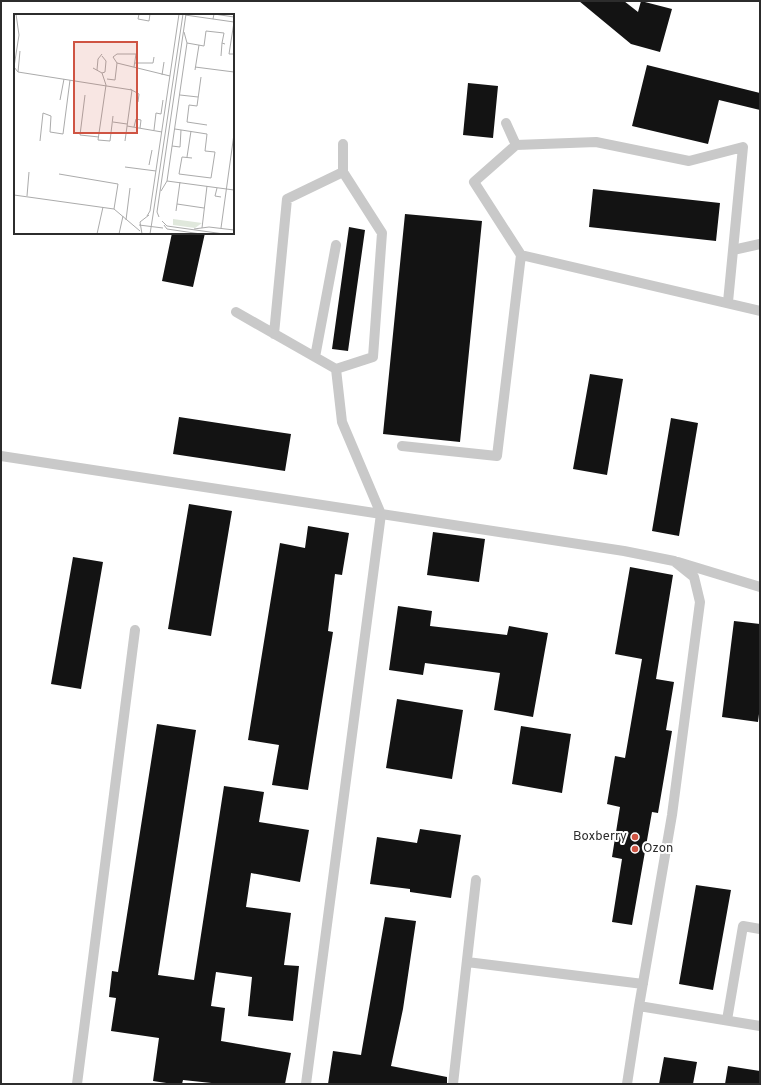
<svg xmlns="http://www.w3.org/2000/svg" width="761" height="1085" font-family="Overpass,sans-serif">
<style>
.building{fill:#131313}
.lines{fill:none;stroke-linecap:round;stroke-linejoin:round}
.service{stroke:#c9c9c9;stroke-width:10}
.poi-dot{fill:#cf5443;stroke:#fff;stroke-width:1.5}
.labels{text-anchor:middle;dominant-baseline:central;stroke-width:4;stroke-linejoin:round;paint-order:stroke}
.poi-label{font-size:13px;fill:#2c2c2c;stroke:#fff;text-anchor:end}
.inset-road{fill:none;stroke:#ababab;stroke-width:1}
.view{fill:#cf5443;fill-opacity:0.15;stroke:#cf5443;stroke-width:2}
.inset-edge{fill:none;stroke:#2c2c2c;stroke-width:2}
</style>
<rect width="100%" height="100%" fill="#fff"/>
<path class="building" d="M 579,1 L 624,1 L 638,12 L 641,1 L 672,9 L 660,52 L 631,44 Z
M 647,65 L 760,93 L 760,110 L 719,100 L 708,144 L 632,126 Z
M 468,83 L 498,86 L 493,138 L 463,135 Z
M 593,189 L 720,203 L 716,241 L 589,227 Z
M 405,214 L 482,221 L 460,442 L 383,434 Z
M 349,227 L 365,230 L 348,351 L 332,349 Z
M 172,233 L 205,233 L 193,287 L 162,281 Z
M 590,374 L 623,379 L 607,475 L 573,469 Z
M 179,417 L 291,434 L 285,471 L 173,454 Z
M 671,418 L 698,423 L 679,536 L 652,531 Z
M 189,504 L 232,511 L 211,636 L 168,629 Z
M 308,526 L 349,533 L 342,575 L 335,574 L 328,631 L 333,632 L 308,790 L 272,785 L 279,745 L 248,740 L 280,543 L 305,548 Z
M 433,532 L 485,539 L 479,582 L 427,575 Z
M 73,557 L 103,562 L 81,689 L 51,684 Z
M 630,567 L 673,575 L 656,679 L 674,682 L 666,730 L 672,731 L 658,813 L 652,812 L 632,925 L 612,922 L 622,859 L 612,857 L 620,807 L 607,804 L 615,756 L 625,758 L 642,659 L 615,654 Z
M 398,606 L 432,611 L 430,626 L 507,635 L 509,626 L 548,633 L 533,717 L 494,710 L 500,673 L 425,663 L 423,675 L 389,670 Z
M 734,621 L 760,624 L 760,706 L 758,722 L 722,717 Z
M 397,699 L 463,710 L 452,779 L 386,768 Z
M 157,724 L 196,730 L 158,975 L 194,980 L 224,786 L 264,792 L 259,822 L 309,830 L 300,882 L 251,873 L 246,907 L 291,913 L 284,965 L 299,966 L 293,1021 L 248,1016 L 252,977 L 216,972 L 211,1006 L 225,1008 L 221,1041 L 291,1053 L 285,1084 L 221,1084 L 183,1080 L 182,1084 L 173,1084 L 153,1081 L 159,1038 L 111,1031 L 116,998 L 109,997 L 112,971 L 118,972 Z
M 521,726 L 571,734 L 562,793 L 512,784 Z
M 420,829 L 461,835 L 451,898 L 410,892 L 410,889 L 370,884 L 377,837 L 417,843 Z
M 696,885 L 731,890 L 713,990 L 679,984 Z
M 385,917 L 416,921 L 403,1009 L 391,1066 L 447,1077 L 447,1084 L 328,1084 L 333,1051 L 361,1055 Z
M 664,1057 L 697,1062 L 693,1084 L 659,1084 Z
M 728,1066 L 760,1071 L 760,1084 L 725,1084 Z"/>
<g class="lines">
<path class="service" d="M 506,123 L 516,145 L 474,182 L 521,255
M 516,145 L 596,142 L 689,161 L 743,147 L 728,302
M 733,250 L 760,244
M 236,312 L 336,369 L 342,422 L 381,514 L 306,1084
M 274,334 L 287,199 L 343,172 L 343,144
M 315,357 L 336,245
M 336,369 L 373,357 L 382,233 L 343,172
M 402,446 L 497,456 L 521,255 L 760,311
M 1,456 L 624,551 L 674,561 L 694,577 L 700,602 L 672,815 L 639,1006 L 627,1084
M 678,562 L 760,587
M 467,962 L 643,984
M 639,1006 L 760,1026
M 727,1020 L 743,926 L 760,929
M 77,1084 L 135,630
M 453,1084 L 476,880"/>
</g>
<g class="poi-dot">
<circle cx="635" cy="837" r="4"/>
<circle cx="635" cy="849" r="4"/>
</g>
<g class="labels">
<g class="poi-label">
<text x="627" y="837">Boxberry</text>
<text x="643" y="849" text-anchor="start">Ozon</text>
</g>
</g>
<g transform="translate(14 14)">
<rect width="220" height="220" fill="#fff"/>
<path d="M 159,205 L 188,209 L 181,214 L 159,211 Z" fill="#e0e8dc"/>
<path class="inset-road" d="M 2,0 L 5,21 L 0,53 L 4,58 L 118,76 L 111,127M 125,0 L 124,5 L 135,7 L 136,0M 171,1 L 220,8M 199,5 L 200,0 L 220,3M 220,8 L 215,40 L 220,40M 173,29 L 190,32 L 192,17 L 210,19 L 208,29 L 211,30M 103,40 L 122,40 L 120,53M 103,40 L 99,43 L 103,49M 207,42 L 208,29M 121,49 L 139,49 L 140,43M 181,53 L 220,58M 79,54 L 88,59 L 92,71 L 84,126 L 96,127 L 99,102M 83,56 L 84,45 L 88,40M 181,56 L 185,31M 4,58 L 6,37M 88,59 L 91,58 L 92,47 L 88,42M 148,61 L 150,48M 187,63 L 183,92 L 175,91 L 173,108 L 193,111M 93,65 L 101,66 L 103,49 L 156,62M 116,75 L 125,80 L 124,88M 71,81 L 66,121 L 85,123M 166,81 L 184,83M 46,86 L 50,65M 99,108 L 113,110M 113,112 L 148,118M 120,113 L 122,105 L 127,106 L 126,114M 161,115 L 193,120 L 191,137 L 201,138 L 197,164 L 165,160 L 168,143 L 178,144M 140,116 L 142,99 L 147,100 L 149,86M 26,127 L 29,99 L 37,102 L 36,118 L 49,120 L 56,66M 158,132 L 166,133 L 167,116M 173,143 L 177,117M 135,151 L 138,136M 111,153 L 142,157M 45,160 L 104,170 L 100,195M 153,167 L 220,176M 203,174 L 201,182 L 207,183M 147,177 L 153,167 L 173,29 L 170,18M 0,181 L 100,195 L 126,217M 13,182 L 15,158M 163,190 L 190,194M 162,197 L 166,168M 139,201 L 169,0M 133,202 L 136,197 L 165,0M 145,203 L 143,198 L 172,0M 112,206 L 116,174M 148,207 L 153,212 L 210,220M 125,211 L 149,214M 150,211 L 153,215 L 187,220M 188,214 L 193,172M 207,214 L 220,120M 180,215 L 195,213 L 220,216M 83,220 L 89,193M 105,220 L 109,202M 128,220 L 126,208 L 135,201M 136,220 L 139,201M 148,220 L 163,220"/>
<path class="view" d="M 60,28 L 123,28 L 123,119 L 60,119 Z"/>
<rect width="220" height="220" class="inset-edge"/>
</g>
<rect width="761" height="1085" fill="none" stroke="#2c2c2c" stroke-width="4"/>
</svg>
